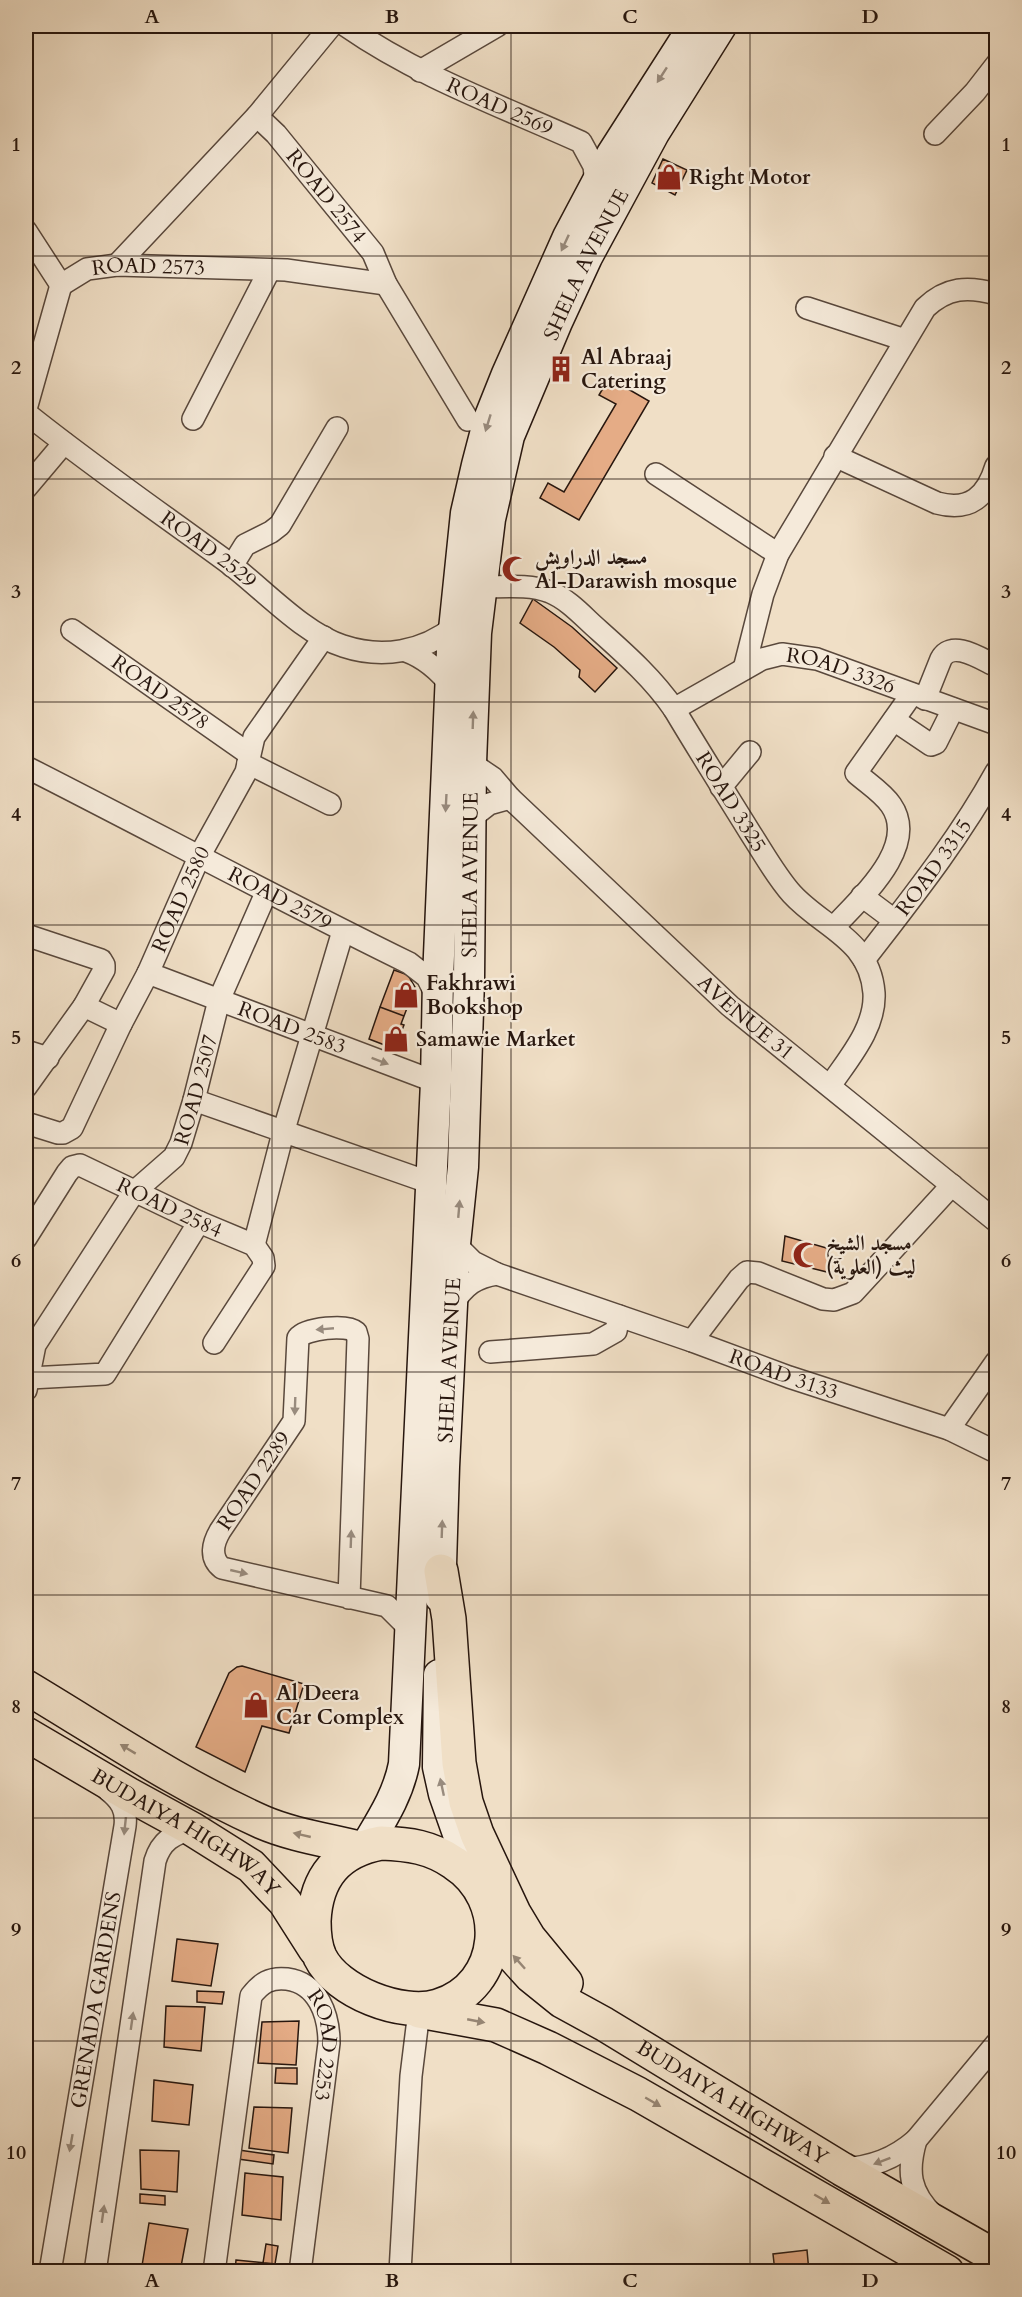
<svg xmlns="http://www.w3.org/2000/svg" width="1022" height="2297" font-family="Cardo,Amiri,serif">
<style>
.building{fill:#e5ac86;stroke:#27160e;stroke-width:1.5}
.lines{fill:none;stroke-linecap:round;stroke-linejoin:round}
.street-casing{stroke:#59483c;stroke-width:24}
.secondary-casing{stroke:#27160e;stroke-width:33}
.primary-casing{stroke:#27160e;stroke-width:36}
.street{stroke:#f5eada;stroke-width:21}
.secondary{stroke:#f5eada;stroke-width:30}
.primary{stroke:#f0dfc6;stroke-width:33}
.oneway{fill:#988b7e}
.oneway2{fill:#968573}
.grid{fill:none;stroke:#27160e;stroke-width:1.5;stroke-opacity:0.55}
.labels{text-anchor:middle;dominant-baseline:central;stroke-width:4.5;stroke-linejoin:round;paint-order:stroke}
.street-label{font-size:21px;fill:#27160e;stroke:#f5eada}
.poi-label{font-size:21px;font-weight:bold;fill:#27160e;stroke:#f5eada;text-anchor:start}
.neatline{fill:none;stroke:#27160e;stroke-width:2}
.grid-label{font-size:20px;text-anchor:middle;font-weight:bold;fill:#27160e}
</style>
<rect width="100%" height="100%" fill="#f0dfc6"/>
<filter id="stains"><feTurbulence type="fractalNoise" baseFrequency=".00333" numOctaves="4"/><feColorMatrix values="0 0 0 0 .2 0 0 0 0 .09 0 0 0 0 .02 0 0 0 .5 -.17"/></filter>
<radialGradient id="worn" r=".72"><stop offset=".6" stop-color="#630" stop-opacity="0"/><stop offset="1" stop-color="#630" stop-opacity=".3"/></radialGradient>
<path class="building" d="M 663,159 L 687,170 L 675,195 L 652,183 Z
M 560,360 L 568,363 L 563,378 L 554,375 Z
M 609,378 L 649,401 L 579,520 L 540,498 L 548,483 L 564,492 L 616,404 L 599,395 Z
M 533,599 L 572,627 L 617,668 L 595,692 L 579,677 L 580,670 L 554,647 L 520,623 Z
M 394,970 L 408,975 L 415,987 L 404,1016 L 380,1007 Z
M 380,1007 L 404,1016 L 401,1024 L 404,1025 L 400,1035 L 405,1037 L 400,1051 L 369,1039 Z
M 785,1236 L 830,1249 L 827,1272 L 782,1261 Z
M 242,1666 L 304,1684 L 289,1733 L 262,1726 L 245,1772 L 196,1747 L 229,1673 L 237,1667 Z
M 177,1939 L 218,1944 L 211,1986 L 172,1981 Z
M 197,1991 L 224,1992 L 222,2004 L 197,2002 Z
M 166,2006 L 205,2007 L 201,2051 L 164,2047 Z
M 299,2021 L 296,2065 L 258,2063 L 262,2022 Z
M 276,2068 L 297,2068 L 297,2084 L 275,2083 Z
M 154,2080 L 193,2085 L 189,2125 L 152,2121 Z
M 254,2107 L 292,2108 L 288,2153 L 249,2148 Z
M 232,2149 L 274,2155 L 273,2164 L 231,2158 Z
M 140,2150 L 179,2151 L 177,2192 L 141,2189 Z
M 245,2173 L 283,2177 L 281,2220 L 242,2215 Z
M 140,2194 L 165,2196 L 165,2205 L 140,2203 Z
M 149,2223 L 188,2229 L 180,2272 L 141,2272 Z
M 266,2244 L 278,2246 L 275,2264 L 263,2263 Z
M 807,2250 L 809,2272 L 775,2272 L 773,2254 Z
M 236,2260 L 275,2264 L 275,2272 L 235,2272 Z"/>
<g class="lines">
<g class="street-casing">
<g id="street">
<path id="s1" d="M 346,26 C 418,76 501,106 581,142 L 594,166 L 596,184"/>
<path d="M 420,71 L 497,26"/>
<path id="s2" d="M 257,116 L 276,134 L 373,253 L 386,284 L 468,420"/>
<path d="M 935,134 L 975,92 L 996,65"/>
<path d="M 26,231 L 61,285"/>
<path d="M 117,265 L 257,116 L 331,26"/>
<path id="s3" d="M 61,285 L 87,269 L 117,265 L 286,270 L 386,284"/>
<path d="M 807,308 L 905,340"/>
<path d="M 26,409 L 61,285"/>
<path id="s4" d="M 26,413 C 92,466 162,514 230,564 C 263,589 304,634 343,646 C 382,659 423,652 454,627"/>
<path d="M 193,419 L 269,271"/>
<path d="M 835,456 L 937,503 C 970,512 987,496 996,466"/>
<path d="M 656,474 L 778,554"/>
<path d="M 26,488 L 64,443"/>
<path d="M 232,566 L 245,545 L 271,532 L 280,525 L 337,428"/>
<path id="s5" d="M 481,587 C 504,587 529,584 550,592 C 567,599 581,614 594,626 C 623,652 652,677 674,709 C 699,751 725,792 751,834 C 764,854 776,876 792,894 C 823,928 870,939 874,993 C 876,1028 848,1059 830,1086"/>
<path id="s6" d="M 72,630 L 249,754"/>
<path d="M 406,651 C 425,658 439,670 452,687"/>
<path d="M 744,669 L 763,594 L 778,554 L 925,308 C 947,287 968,286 996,294"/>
<path d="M 925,699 L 941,659 C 952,639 981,659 996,666"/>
<path id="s7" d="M 674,709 L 762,659 L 782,654 L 817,659 L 996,724"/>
<path d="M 894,720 L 931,745 L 936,743 L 953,709"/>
<path d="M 248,763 L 330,804"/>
<path id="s8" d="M 471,763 L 493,778 L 510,798 L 730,1006 L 996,1221"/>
<path id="s9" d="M 26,767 C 154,832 280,900 409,963 L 427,977 L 437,997"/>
<path d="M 721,787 L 750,752"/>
<path d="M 471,818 L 489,804 L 510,798"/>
<path d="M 862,896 L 894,920"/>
<path d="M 834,927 C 859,899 920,847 891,805 C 882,792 867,783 856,773 L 912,694"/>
<path d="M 26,935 L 101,960 L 104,965 L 104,970 L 84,1006 L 26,1087"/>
<path id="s10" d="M 864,960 C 911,899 959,839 996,772"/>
<path id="s11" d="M 148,973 L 436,1082"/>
<path d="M 84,1006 L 121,1024"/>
<path d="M 26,1051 L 48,1058"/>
<path d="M 194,1100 L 431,1183"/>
<path id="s12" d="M 26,1123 L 58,1133 L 63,1133 L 72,1128 L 121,1024 L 148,973 L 200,855 L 246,772 L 254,737 L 324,637"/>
<path id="s13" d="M 26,1238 L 67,1173 L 72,1167 L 80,1165 L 199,1222 L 254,1245 L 263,1258 L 264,1266 L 214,1343"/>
<path id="s14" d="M 455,1244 L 473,1262 L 497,1274 L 692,1341 L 789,1377 L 949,1429 L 996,1452"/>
<path d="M 254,1245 L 283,1133 L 343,931"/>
<path d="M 453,1303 C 465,1286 475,1277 497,1274"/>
<path d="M 692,1341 L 739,1279 L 747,1272 L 758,1273 L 823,1299 L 834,1300 L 853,1293 L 952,1185"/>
<path d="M 490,1352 L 593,1344 L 616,1331 L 619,1316"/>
<path d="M 30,1378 L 105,1374 L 199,1222"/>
<path id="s15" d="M 26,1390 L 35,1345 L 134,1192 L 174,1157 L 181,1143 L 194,1100 L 219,1000 L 266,893"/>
<path d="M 949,1429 L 996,1362"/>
<path d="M 349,1598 L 358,1339 L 356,1332 C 347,1324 306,1328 298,1338 L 294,1421 L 220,1531 C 213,1543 209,1558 222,1568 L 387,1606 L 410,1629"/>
<path d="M 843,2169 C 872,2167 894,2159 916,2140"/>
<path d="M 934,2216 C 909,2192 907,2171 916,2140 L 996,2044"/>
<path id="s16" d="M 50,2272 L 125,1826 C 127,1810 121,1800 108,1790"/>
<path d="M 95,2272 L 155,1861 C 161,1841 173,1834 192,1829"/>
<path id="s17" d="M 214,2272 L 251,1996 C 261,1983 270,1977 287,1979 C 318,1983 329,2015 329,2043 L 300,2272"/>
<path d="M 400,2272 L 411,2076 L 419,2011"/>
</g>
</g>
<g class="secondary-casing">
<g id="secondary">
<path id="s18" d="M 440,1597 L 444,1467 L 455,1244 L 463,1167 L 469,979 L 471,763 L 476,633 L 490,519 L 509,436 L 557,322 L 587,257 L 654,133 L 721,26"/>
<path d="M 439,1675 L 438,1767 L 444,1794 L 475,1882"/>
<path d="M 366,1846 C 382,1819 398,1795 404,1764 L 436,1082 L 438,979 L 452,649 L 466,513 L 477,465 L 489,419 L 507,374 L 568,237 L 612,154 L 694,26"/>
</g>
</g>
<g class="primary-casing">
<g id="primary">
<path d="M 441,1571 L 449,1619 L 459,1763 L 466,1802 L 477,1834 L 514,1913 L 529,1938 L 566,1983"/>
<path d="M 26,1687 C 103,1733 179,1785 262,1822 C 292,1835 327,1840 359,1848"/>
<path id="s19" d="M 26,1734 L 128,1794 L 192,1829 L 251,1866 L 285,1902 L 315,1949"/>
<path d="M 381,1843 C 409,1844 431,1847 454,1863 C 510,1899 504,1986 438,2006 C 402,2017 337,1992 320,1957 C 315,1946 314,1932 314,1921 C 316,1877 338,1851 381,1843 Z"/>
<path id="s20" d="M 493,1923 L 512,1955 L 531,1976 L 562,2001 L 604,2024 L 842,2169 L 996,2257"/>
<path d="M 419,2011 L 496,2025 L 548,2048 L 638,2094 L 947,2272"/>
</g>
</g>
<use href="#street" class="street"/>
<use href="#secondary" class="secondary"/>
<use href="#primary" class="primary"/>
</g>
<defs><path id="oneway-solid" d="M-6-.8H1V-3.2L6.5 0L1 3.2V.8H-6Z" transform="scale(1.5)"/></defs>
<g class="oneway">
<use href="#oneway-solid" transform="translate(662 75) rotate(123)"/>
<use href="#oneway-solid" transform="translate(565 243) rotate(115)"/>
<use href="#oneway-solid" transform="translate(488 423) rotate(107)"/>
<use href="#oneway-solid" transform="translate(473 720) rotate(-88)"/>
<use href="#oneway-solid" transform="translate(446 803) rotate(93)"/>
<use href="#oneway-solid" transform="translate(380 1061) rotate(21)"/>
<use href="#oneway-solid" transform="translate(459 1209) rotate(-85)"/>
<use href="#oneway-solid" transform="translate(325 1329) rotate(175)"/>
<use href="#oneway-solid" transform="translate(295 1406) rotate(92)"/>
<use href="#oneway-solid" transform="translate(442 1529) rotate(-88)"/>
<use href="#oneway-solid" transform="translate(351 1539) rotate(-88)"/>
<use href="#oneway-solid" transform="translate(239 1572) rotate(13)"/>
<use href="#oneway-solid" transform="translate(442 1787) rotate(-102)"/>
<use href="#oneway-solid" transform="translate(125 1826) rotate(96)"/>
<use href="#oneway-solid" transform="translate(132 2021) rotate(-82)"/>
<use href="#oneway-solid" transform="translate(71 2143) rotate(100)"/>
<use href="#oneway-solid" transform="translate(882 2161) rotate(159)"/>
<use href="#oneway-solid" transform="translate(103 2214) rotate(-82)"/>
</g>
<g class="oneway2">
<use href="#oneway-solid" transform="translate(128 1749) rotate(-149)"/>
<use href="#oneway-solid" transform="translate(302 1835) rotate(-167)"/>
<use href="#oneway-solid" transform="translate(519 1962) rotate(-132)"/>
<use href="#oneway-solid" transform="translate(476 2021) rotate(11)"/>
<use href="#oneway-solid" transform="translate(653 2102) rotate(30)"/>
<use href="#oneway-solid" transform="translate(822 2199) rotate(30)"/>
</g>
<path class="grid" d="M 272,26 L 272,2272M 511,26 L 511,2272M 750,26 L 750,2272M 26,256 L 996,256M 26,479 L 996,479M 26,702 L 996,702M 26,925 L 996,925M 26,1148 L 996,1148M 26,1372 L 996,1372M 26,1595 L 996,1595M 26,1818 L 996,1818M 26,2041 L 996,2041"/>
<defs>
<g id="shop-bare" transform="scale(2.07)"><path d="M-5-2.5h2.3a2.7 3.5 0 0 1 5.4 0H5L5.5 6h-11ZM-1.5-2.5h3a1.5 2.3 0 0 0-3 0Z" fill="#8f2418" stroke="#f5eada" stroke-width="2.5" paint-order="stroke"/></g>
<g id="building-bare" transform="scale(2.07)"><path d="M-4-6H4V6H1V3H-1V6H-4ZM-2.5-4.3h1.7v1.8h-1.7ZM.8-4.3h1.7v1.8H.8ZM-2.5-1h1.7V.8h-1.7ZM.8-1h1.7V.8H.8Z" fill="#8f2418" stroke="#f5eada" stroke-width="2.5" paint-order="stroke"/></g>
<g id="mosque-bare" transform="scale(2.07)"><path d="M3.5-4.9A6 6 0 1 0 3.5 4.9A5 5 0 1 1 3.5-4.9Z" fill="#8f2418" stroke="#f5eada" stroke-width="2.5" paint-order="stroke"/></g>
</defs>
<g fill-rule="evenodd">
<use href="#shop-bare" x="669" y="177"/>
<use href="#building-bare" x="561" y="369"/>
<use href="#mosque-bare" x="515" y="569"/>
<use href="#shop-bare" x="406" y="995"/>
<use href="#shop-bare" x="396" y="1039"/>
<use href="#mosque-bare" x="806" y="1255"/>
<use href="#shop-bare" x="256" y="1705"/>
</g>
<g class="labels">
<g class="street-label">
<text stroke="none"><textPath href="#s1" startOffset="174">ROAD 2569</textPath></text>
<text stroke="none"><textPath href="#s2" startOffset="106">ROAD 2574</textPath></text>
<text stroke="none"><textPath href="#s18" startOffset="1353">SHELA AVENUE</textPath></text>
<text stroke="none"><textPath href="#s3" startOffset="92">ROAD 2573</textPath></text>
<text stroke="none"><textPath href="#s4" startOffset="228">ROAD 2529</textPath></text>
<text stroke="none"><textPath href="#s7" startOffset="183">ROAD 3326</textPath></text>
<text stroke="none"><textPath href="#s6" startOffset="108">ROAD 2578</textPath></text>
<text stroke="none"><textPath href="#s5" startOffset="350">ROAD 3325</textPath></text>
<text stroke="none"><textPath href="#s10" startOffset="116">ROAD 3315</textPath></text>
<text stroke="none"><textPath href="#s18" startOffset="723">SHELA AVENUE</textPath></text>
<text stroke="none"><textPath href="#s9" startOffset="286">ROAD 2579</textPath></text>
<text stroke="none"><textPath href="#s12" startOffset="302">ROAD 2580</textPath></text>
<text stroke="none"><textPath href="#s8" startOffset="375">AVENUE 31</textPath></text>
<text stroke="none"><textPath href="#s11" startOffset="154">ROAD 2583</textPath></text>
<text stroke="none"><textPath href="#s15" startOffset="352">ROAD 2507</textPath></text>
<text stroke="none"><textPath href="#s13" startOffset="192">ROAD 2584</textPath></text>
<text stroke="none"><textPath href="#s18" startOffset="237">SHELA AVENUE</textPath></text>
<text stroke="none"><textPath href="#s14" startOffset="356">ROAD 3133</textPath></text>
<text transform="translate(254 1481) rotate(-56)">ROAD 2289</text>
<text stroke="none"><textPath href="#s19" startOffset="188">BUDAIYA HIGHWAY</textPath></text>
<text stroke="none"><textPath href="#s16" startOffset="276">GRENADA GARDENS</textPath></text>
<text stroke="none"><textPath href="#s17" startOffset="406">ROAD 2253</textPath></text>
<text stroke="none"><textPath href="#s20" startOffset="304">BUDAIYA HIGHWAY</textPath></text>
</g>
<g class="poi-label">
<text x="689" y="177">Right Motor</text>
<text x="581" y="357">Al Abraaj<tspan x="581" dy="24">Catering</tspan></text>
<text x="535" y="557">مسجد الدراويش<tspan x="535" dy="24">Al-Darawish mosque</tspan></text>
<text x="426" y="983">Fakhrawi<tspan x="426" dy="24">Bookshop</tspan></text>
<text x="416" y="1039">Samawie Market</text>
<text x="826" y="1243">مسجد الشيخ<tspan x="826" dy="24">ليث (العلوية)</tspan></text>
<text x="276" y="1693">Al Deera<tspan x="276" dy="24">Car Complex</tspan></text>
</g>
</g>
<rect width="1022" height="2297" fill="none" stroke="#f0dfc6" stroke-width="66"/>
<rect x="33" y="33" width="956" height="2231" class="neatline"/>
<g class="grid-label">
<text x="152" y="23">A</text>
<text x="392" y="23">B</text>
<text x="630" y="23">C</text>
<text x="870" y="23">D</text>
<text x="16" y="151">1</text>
<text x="1006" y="151">1</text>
<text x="16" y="374">2</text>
<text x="1006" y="374">2</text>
<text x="16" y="598">3</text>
<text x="1006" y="598">3</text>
<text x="16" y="821">4</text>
<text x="1006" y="821">4</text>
<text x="16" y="1044">5</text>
<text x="1006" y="1044">5</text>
<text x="16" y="1267">6</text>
<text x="1006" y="1267">6</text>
<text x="16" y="1490">7</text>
<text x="1006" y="1490">7</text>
<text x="16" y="1713">8</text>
<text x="1006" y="1713">8</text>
<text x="16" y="1936">9</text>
<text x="1006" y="1936">9</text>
<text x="16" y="2159">10</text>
<text x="1006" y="2159">10</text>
<text x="152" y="2287">A</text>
<text x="392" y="2287">B</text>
<text x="630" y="2287">C</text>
<text x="870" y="2287">D</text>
</g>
<rect width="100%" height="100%" filter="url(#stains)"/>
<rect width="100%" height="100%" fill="url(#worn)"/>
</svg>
